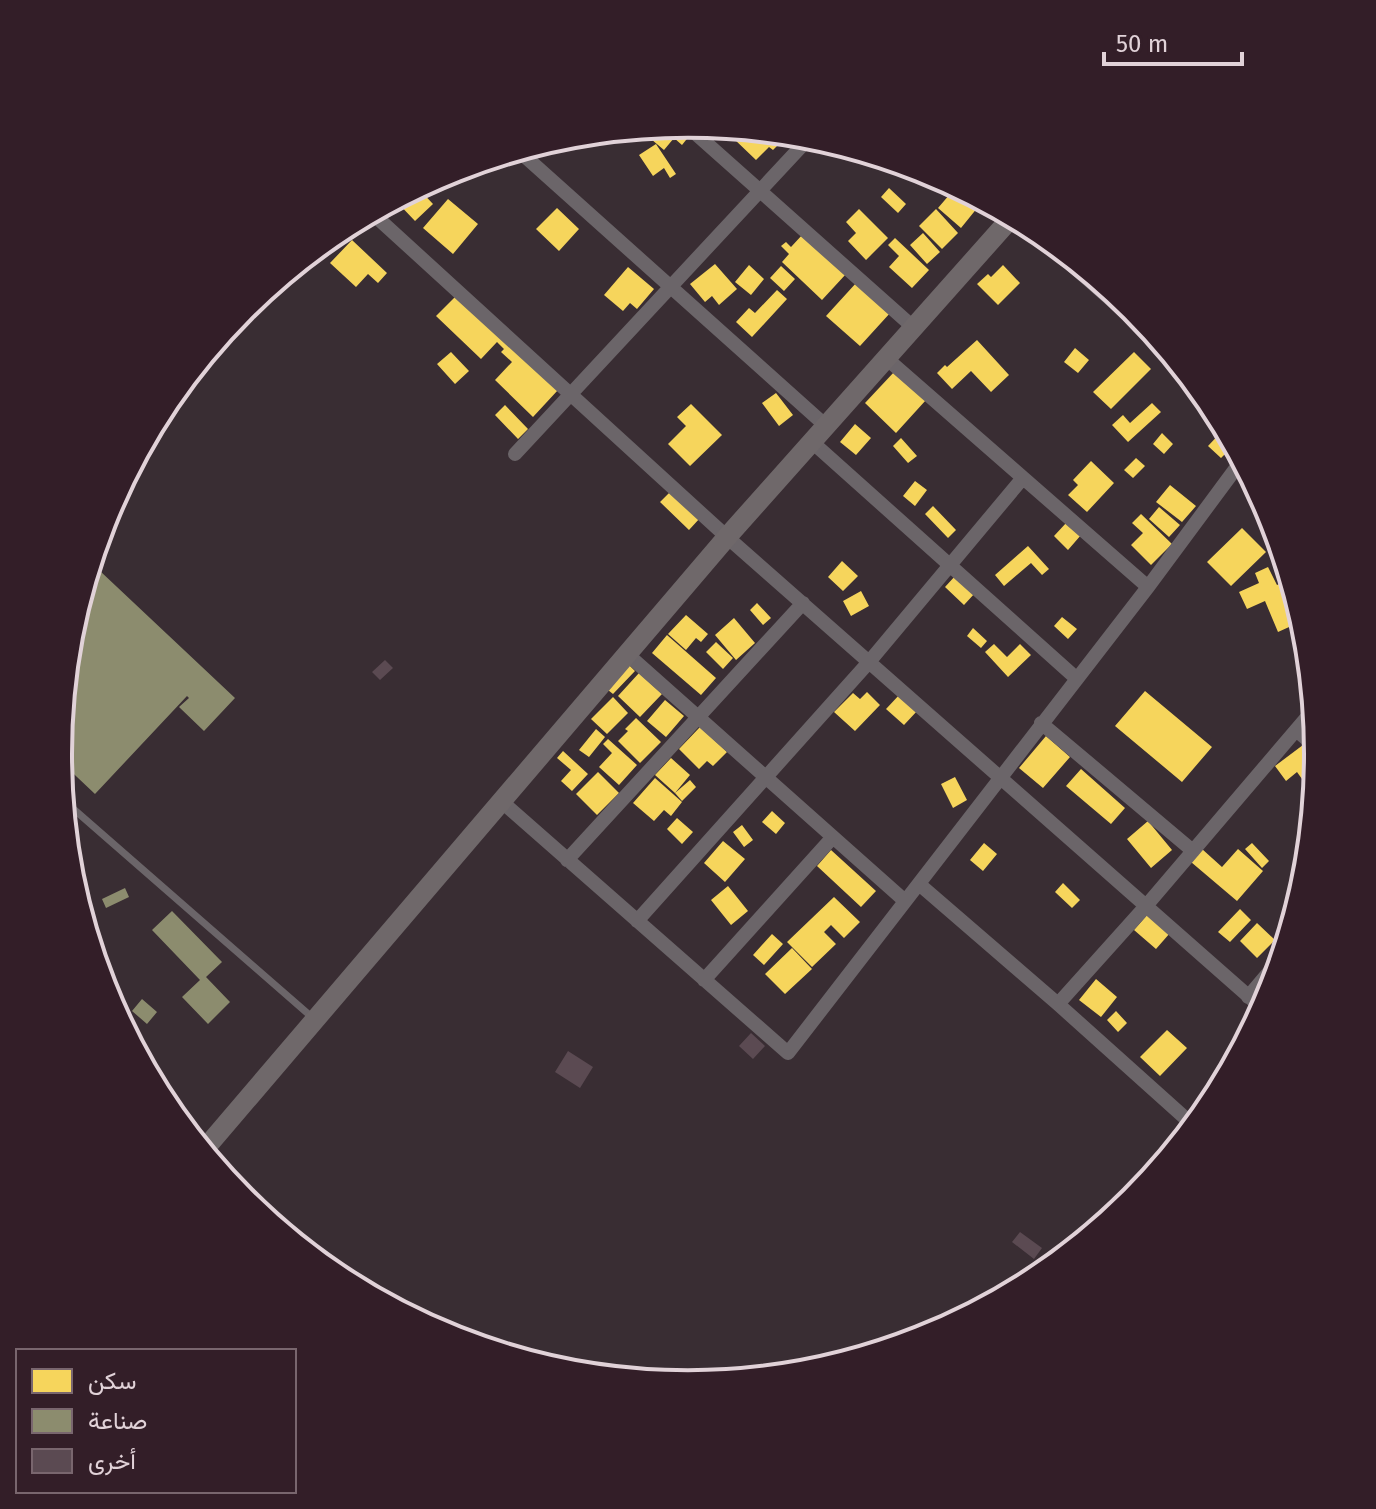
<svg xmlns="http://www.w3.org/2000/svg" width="1376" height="1509" font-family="'Fira Sans',Vazirmatn,sans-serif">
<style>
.homes{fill:#f6d55c}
.industry{fill:#8c8c6e}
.building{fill:#5b4a52}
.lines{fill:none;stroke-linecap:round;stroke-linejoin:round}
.service{stroke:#6b6569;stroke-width:7}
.minor{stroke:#6b6569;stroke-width:14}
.secondary{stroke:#6f686a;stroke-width:20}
.rim{fill:none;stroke:#e1d2d8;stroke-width:4}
</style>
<rect width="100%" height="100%" fill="#392d33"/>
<path class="homes" d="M 678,125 L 690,135 L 682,145 L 674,138 L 664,150 L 639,129 Z
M 741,130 L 784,134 L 789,134 L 773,150 L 769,147 L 756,160 L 733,138 Z
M 656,144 L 676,174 L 670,178 L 664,168 L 653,176 L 639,155 Z
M 956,187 L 978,207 L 961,228 L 938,208 Z
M 418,188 L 433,204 L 415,221 L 395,200 Z
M 889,188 L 906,204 L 898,213 L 881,197 Z
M 448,199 L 478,224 L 453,254 L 423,228 Z
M 557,208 L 579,229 L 559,251 L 536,229 Z
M 859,209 L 888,238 L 866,260 L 848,241 L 856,233 L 846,222 Z
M 936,209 L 958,233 L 942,249 L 919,226 Z
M 923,233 L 940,252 L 927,264 L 910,245 Z
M 803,234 L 846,274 L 822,300 L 782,262 L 789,254 L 781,246 L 786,242 L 791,247 Z
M 895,238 L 929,270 L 912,288 L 889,267 L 899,256 L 888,245 Z
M 352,240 L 387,273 L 378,283 L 368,274 L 356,287 L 330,263 Z
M 715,264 L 737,289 L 719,305 L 712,296 L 705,302 L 690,284 Z
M 749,265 L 764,279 L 751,295 L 735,282 Z
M 1003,265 L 1020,283 L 998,305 L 977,284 L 988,274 L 991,277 Z
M 781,266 L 795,279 L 784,291 L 770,278 Z
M 628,267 L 654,289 L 637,309 L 630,303 L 623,311 L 604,295 Z
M 857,282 L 891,312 L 860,346 L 826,316 Z
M 777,290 L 787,299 L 752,337 L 736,322 L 749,308 L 755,313 Z
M 458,294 L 558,390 L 533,417 L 495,380 L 512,362 L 501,352 L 504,349 L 497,342 L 481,359 L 436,316 Z
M 977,340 L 1009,375 L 991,392 L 971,371 L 952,389 L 937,373 L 945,365 L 947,367 Z
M 1075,348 L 1089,360 L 1078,373 L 1064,362 Z
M 451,352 L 469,371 L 455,384 L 437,364 Z
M 1134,352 L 1151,369 L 1111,409 L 1093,392 Z
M 895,371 L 926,400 L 896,433 L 865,403 Z
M 776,393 L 793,415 L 779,426 L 762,403 Z
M 1152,403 L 1161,412 L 1128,442 L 1112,425 L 1123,415 L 1130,423 Z
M 691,404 L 722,435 L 690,466 L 668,444 L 686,426 L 677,417 Z
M 505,405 L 528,429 L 518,439 L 495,415 Z
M 855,424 L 871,438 L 856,455 L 840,442 Z
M 1224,429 L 1234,445 L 1221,458 L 1208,446 Z
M 1162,433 L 1173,444 L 1164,454 L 1153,444 Z
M 901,438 L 917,456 L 908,463 L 893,446 Z
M 1136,458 L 1145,466 L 1133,478 L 1124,470 Z
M 1091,461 L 1114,483 L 1087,512 L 1068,495 L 1078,485 L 1073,480 Z
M 915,481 L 927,490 L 915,506 L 903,496 Z
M 1170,485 L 1196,506 L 1182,522 L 1156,502 Z
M 672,490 L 700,518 L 689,530 L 660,502 Z
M 933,506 L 956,530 L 948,538 L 925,514 Z
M 1159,507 L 1180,525 L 1169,537 L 1149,519 Z
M 1141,514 L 1172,544 L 1151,565 L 1131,545 L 1143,533 L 1132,523 Z
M 1067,522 L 1081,535 L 1068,550 L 1054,536 Z
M 1242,528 L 1266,552 L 1231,586 L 1207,562 Z
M 1028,546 L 1049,569 L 1042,575 L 1031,563 L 1004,586 L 995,575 Z
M 842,561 L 858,576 L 843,591 L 828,577 Z
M 1268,567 L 1277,585 L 1290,579 L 1304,625 L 1300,626 L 1298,623 L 1278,632 L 1265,601 L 1247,609 L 1239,592 L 1259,583 L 1255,573 Z
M 956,575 L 975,593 L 964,605 L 945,587 Z
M 861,591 L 869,606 L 851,616 L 843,601 Z
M 757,603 L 771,618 L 763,625 L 750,610 Z
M 686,615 L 708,634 L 701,642 L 696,638 L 686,650 L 668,634 Z
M 1062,617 L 1077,629 L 1068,639 L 1054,626 Z
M 734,618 L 755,643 L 736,660 L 715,635 Z
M 973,628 L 987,641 L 981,648 L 967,636 Z
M 667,635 L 716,678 L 701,695 L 652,653 Z
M 716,642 L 733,658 L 723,669 L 706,652 Z
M 994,644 L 1007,657 L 1020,644 L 1031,655 L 1008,677 L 985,652 Z
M 626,662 L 635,671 L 613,694 L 603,686 Z
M 639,673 L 662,694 L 640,717 L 618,696 Z
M 1145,691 L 1212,747 L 1182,782 L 1115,726 Z
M 867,692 L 880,705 L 855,731 L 834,712 L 853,693 L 860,699 Z
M 901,693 L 918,710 L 904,725 L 886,709 Z
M 613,697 L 628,713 L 607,734 L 591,719 Z
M 665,700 L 684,716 L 666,737 L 647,721 Z
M 636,718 L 661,742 L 640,763 L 618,741 L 628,731 L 625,729 Z
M 700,727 L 727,752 L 713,766 L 707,761 L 699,769 L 679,749 Z
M 596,729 L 605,737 L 589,757 L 579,750 Z
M 1046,736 L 1070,757 L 1043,788 L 1019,768 Z
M 608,739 L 637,765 L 619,785 L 599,767 L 612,753 L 603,744 Z
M 1307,742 L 1318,756 L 1317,767 L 1302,779 L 1297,772 L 1286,781 L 1275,766 Z
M 563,751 L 588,774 L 572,791 L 561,781 L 571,770 L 557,758 Z
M 671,758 L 690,775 L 675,793 L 655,775 Z
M 1081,769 L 1125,808 L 1111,824 L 1066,786 Z
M 598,772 L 619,793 L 597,815 L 576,794 Z
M 955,777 L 967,800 L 953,808 L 941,784 Z
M 655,778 L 682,802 L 671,816 L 664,810 L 654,821 L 633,803 Z
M 690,780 L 696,787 L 682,801 L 675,793 Z
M 772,811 L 785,823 L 776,834 L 762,822 Z
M 677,818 L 693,832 L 682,844 L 667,829 Z
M 1148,821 L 1172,850 L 1151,868 L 1127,839 Z
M 742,825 L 753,840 L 744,847 L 733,832 Z
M 723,841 L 745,859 L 725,882 L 704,863 Z
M 984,843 L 997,854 L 983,871 L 970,860 Z
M 1252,843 L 1269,861 L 1262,868 L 1245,849 Z
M 1202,849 L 1222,867 L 1238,849 L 1263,871 L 1237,901 L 1191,862 Z
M 831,850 L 876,891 L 861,907 L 817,866 Z
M 1063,883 L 1080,900 L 1072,908 L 1055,892 Z
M 728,886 L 748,911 L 731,925 L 711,900 Z
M 834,897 L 860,922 L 844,938 L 831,925 L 824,932 L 836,944 L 812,967 L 787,942 Z
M 1240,909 L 1251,920 L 1230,942 L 1218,932 Z
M 1148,914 L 1170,933 L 1156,949 L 1134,930 Z
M 1257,923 L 1275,940 L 1257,958 L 1240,941 Z
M 772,934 L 783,944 L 764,965 L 753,955 Z
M 792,948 L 812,969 L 785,994 L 765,974 Z
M 1096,979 L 1117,997 L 1101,1017 L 1079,1000 Z
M 1116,1011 L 1127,1023 L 1118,1032 L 1107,1020 Z
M 1167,1030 L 1187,1048 L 1160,1076 L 1140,1057 Z"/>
<path class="industry" d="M 100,571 L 235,698 L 204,731 L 179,707 L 189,698 L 187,696 L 95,794 L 59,760 L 58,754 L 70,631 L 83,589 Z
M 125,888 L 129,897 L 106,908 L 102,899 Z
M 172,911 L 222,962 L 206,977 L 230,1002 L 208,1024 L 182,997 L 200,980 L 152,930 Z
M 142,999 L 157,1012 L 147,1024 L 132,1011 Z"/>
<path class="building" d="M 385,660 L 393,668 L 380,680 L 372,672 Z
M 751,1033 L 765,1046 L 753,1059 L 739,1046 Z
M 568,1051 L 593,1067 L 580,1088 L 555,1072 Z
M 1020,1232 L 1042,1248 L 1034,1259 L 1012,1242 Z"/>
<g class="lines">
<path class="service" d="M 62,799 L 314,1019"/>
<path class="minor" d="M 686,125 L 913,327
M 519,151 L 826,426
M 372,213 L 727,537 L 1263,1009
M 1024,223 L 1167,349
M 886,358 L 1148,587
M 811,441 L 1077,679
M 515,454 L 810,137
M 626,653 L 905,901
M 1041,723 L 1193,851
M 1296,730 L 1317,748
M 501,801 L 788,1053 L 1148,587 L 1242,460
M 567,860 L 803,603
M 919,884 L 1058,1004 L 1194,1126
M 637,921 L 869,662 L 1022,479
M 704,980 L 833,837
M 1248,997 L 1281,958
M 1058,1004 L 1146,906 L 1314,709"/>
<path class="secondary" d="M 203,1151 L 727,537 L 1012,217"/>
</g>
<path d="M0 0H1376V1509H0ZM72 754a616 616 0 1 1 1232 0a616 616 0 1 1-1232 0Z" fill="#331e28" fill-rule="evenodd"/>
<path class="rim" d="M72 754a616 616 0 1 1 1232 0a616 616 0 1 1-1232 0Z"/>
<rect x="16" y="1349" width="280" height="144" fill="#331e28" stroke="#79666e" stroke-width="2"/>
<rect x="32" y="1369" width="40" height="24" fill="#f6d55c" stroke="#79666e" stroke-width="2"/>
<text x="88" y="1389" font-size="24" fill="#e1d2d8">سكن</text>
<rect x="32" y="1409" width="40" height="24" fill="#8c8c6e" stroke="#79666e" stroke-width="2"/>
<text x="88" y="1429" font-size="24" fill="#e1d2d8">صناعة</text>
<rect x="32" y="1449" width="40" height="24" fill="#5b4a52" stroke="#79666e" stroke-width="2"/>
<text x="88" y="1469" font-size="24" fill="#e1d2d8">أخرى</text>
<path d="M1104 52v12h138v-12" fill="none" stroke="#e1d2d8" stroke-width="4"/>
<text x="1116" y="52" font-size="24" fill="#e1d2d8" stroke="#331e28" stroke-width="6" paint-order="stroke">50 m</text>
</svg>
